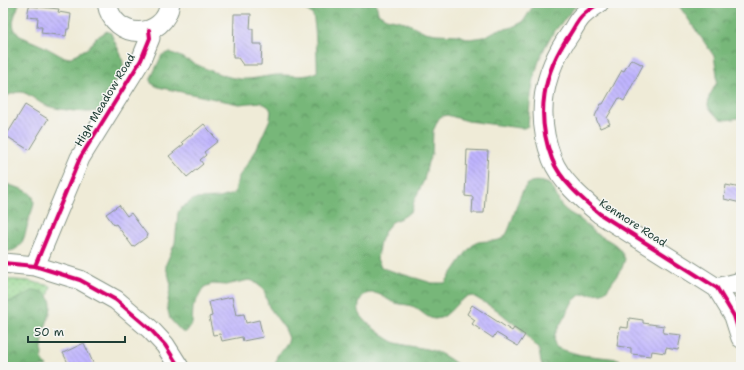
<svg xmlns="http://www.w3.org/2000/svg" width="744" height="370" font-family="'Shantell Sans',sans-serif">
<style>
.green{fill:url(#green-dots);stroke:#5a8a61}
.forest{fill:url(#forest-crowns);stroke:#4b7a56}
.building{fill:url(#building-back-hatch)}
.lines{fill:none;stroke-linecap:round;stroke-linejoin:round}
.minor-casing{stroke:#879486;stroke-width:21}
.minor{stroke:#fff;stroke-width:19}
.cycleway-casing{stroke:#f6f6f2;stroke-width:6}
.cycleway{stroke:#d6006c;stroke-width:4}
.labels{text-anchor:middle;dominant-baseline:central;stroke-width:3;stroke-linejoin:round;paint-order:stroke}
.street-label{font-size:11px;fill:#1f3d34;stroke:#f6f6f2}
</style>
<defs>
<pattern id="green-dots" width="8" height="8" patternUnits="userSpaceOnUse"><rect width="8" height="8" fill="#94d68e"/><path d="M2 2h.1M6 6h.1" fill="none" stroke="#78af75" stroke-width="1.8" stroke-linecap="round"/></pattern>
<pattern id="forest-crowns" width="20" height="18" patternUnits="userSpaceOnUse"><rect width="20" height="18" fill="#77b779"/><path d="M2 6a3 3 0 1 1 6 0M12 15a3 3 0 1 1 6 0" fill="none" stroke="#619664"/></pattern>
<pattern id="building-back-hatch" width="6" height="6" patternUnits="userSpaceOnUse"><rect width="6" height="6" fill="#bfb4fe"/><path d="M-1 5l2 2M0 0l6 6M5-1l2 2" fill="none" stroke="#9b94ce"/></pattern>
</defs>
<rect width="100%" height="100%" fill="#f6f6f2"/>
<filter id="ink" filterUnits="userSpaceOnUse"><feTurbulence type="fractalNoise" baseFrequency=".025" numOctaves="2"/><feDisplacementMap in="SourceGraphic" scale="8" xChannelSelector="R" yChannelSelector="G"/><feConvolveMatrix kernelMatrix="1 2 1 2 8 2 1 2 1" color-interpolation-filters="sRGB"/></filter>
<filter id="wash" filterUnits="userSpaceOnUse"><feTurbulence type="fractalNoise" baseFrequency=".012" numOctaves="4" result="noise"/><feDisplacementMap in="SourceGraphic" scale="16" xChannelSelector="R" yChannelSelector="G"/><feGaussianBlur stdDeviation="0.9" result="paint"/><feColorMatrix in="noise" values="0 0 0 0 0 0 0 0 0 0 0 0 0 0 0 0 0 1.4 0 .05"/><feComposite in="paint" operator="in"/></filter>
<g filter="url(#wash)">
<rect width="100%" height="100%" fill="#efebd7"/>
<path class="green" d="M 3,279 L 28,281 L 51,286 L 30,367 L 3,367 Z"/>
<path class="forest" d="M 3,3 L 19,3 C 16,16 7,24 20,36 L 45,47 L 61,56 L 69,58 L 88,48 L 96,38 L 107,31 L 111,33 C 115,46 128,60 121,73 C 117,79 112,83 109,90 C 107,97 105,108 97,111 C 90,114 53,109 45,105 C 37,102 29,93 21,92 C 15,92 8,95 3,98 Z
M 291,3 L 376,3 L 378,13 L 386,18 L 405,22 L 425,32 L 436,34 L 458,35 L 470,39 L 484,37 L 497,30 L 510,28 L 523,22 L 535,3 L 578,3 C 569,15 552,32 546,45 C 533,69 530,99 528,126 L 524,128 L 520,128 L 468,121 L 447,115 L 442,116 L 439,118 L 433,131 L 432,154 L 428,162 L 424,180 L 414,201 L 412,210 L 405,216 L 392,222 L 386,229 L 380,241 L 377,259 L 381,267 L 385,269 L 432,283 L 445,283 C 450,276 469,247 474,244 C 483,238 497,245 505,236 C 513,227 518,187 531,182 C 534,181 539,181 543,182 C 558,184 554,202 566,210 C 570,214 576,216 581,220 C 586,224 591,230 597,234 C 610,242 619,243 625,259 L 622,268 L 606,291 L 602,293 L 580,295 L 573,301 L 555,334 L 554,342 L 556,347 L 560,349 L 581,355 L 619,359 L 623,367 L 543,367 L 541,363 L 539,350 L 525,333 L 497,310 L 473,296 C 456,296 451,319 435,319 C 428,319 420,310 414,307 C 409,304 402,305 396,303 C 387,301 381,292 371,293 C 365,293 360,297 359,304 C 358,309 359,314 363,318 C 368,325 388,340 396,343 C 412,348 429,347 443,355 C 449,358 455,363 461,367 L 275,367 L 277,356 L 288,342 L 289,338 L 285,329 L 269,307 L 264,291 L 261,287 L 253,281 L 249,280 L 226,285 L 212,284 L 204,287 L 193,307 L 192,324 L 186,332 L 182,332 L 170,319 L 167,306 L 171,285 L 168,273 L 166,269 L 166,264 L 175,243 L 178,213 L 180,209 L 194,199 L 220,198 L 233,194 L 235,191 L 238,178 L 255,152 L 266,128 L 270,119 L 271,111 L 269,107 L 261,102 L 239,104 L 158,87 L 151,83 L 151,78 L 162,55 L 170,52 C 190,61 219,77 240,79 C 254,80 267,75 280,75 C 292,75 307,78 317,72 C 318,66 315,19 313,16 C 309,9 297,8 291,3 Z
M 677,3 L 741,3 L 741,117 C 723,122 719,121 708,106 L 709,97 L 717,82 L 717,74 L 714,56 Z
M 3,182 C 12,188 27,187 33,197 C 36,204 31,212 29,219 C 25,233 24,254 3,251 Z
M 34,290 C 61,294 49,315 44,331 C 43,336 41,355 42,359 C 43,362 46,365 47,367 L 3,367 L 3,302 C 15,302 23,296 34,290 Z"/>
<g id="blocks">
<path class="building" d="M 29,6 L 59,9 L 58,12 L 71,14 L 69,29 L 67,29 L 66,36 L 41,33 L 42,27 L 37,27 L 38,18 L 27,17 Z
M 234,14 L 251,14 L 250,29 L 253,29 L 253,44 L 262,44 L 261,65 L 243,65 L 238,58 L 233,58 Z
M 631,59 L 643,65 L 624,101 L 619,98 L 607,118 L 610,124 L 600,128 L 595,116 L 601,104 L 603,104 L 622,70 L 624,71 Z
M 25,105 L 48,119 L 29,150 L 6,136 Z
M 204,124 L 218,141 L 204,152 L 206,155 L 200,160 L 203,164 L 187,177 L 169,156 L 184,144 L 182,142 Z
M 467,150 L 488,151 L 484,213 L 472,213 L 473,197 L 465,196 Z
M 726,185 L 741,188 L 741,203 L 724,199 Z
M 119,205 L 127,216 L 131,213 L 148,236 L 133,247 L 116,224 L 114,225 L 106,214 Z
M 232,297 L 236,315 L 244,314 L 246,323 L 259,320 L 263,337 L 243,341 L 242,337 L 222,341 L 220,334 L 213,335 L 209,317 L 212,316 L 209,302 Z
M 472,305 L 512,331 L 514,328 L 525,335 L 518,346 L 496,333 L 493,338 L 472,324 L 475,320 L 467,314 Z
M 629,318 L 643,320 L 643,323 L 664,326 L 663,333 L 681,335 L 678,350 L 666,348 L 665,353 L 652,351 L 651,356 L 631,354 L 631,348 L 617,346 L 620,327 L 628,328 Z
M 84,343 L 95,367 L 70,367 L 63,353 Z"/>
</g>
</g>
<g filter="url(#ink)">
<use href="#blocks" fill-opacity="0" stroke="#879486" stroke-width="1"/>
<g class="lines">
<g class="minor-casing">
<path id="minor" d="M 107,3 C 113,41 165,41 170,3
M 599,3 C 593,7 587,11 582,16 C 577,21 574,28 570,34 C 543,72 535,115 552,159 C 560,180 582,199 600,214 L 717,288 L 734,316 L 741,338
M 3,263 L 35,266 L 80,280 L 116,300 L 150,329 L 165,345 L 179,367
M 35,266 L 80,158 L 141,60 L 150,38 L 149,30
M 717,288 L 741,282"/>
</g>
<use href="#minor" class="minor"/>
<g class="cycleway-casing">
<path id="cycleway" d="M 599,3 C 593,7 587,11 582,16 C 577,21 574,28 570,34 C 543,72 535,115 552,159 C 560,180 582,199 600,214 L 717,288 L 734,316 L 741,338
M 3,263 L 35,266 L 80,280 L 116,300 L 150,329 L 165,345 L 179,367
M 35,266 L 80,158 L 141,60 L 150,38 L 149,30"/>
</g>
<use href="#cycleway" class="cycleway"/>
</g>
</g>
<g class="labels">
<g class="street-label">
<text transform="translate(105 100) rotate(-59)">High Meadow Road</text>
<text transform="translate(633 223) rotate(33)">Kenmore Road</text>
</g>
</g>
<rect width="744" height="370" fill="none" stroke="#f6f6f2" stroke-width="16"/>
<path d="M28 336v6h97v-6" fill="none" stroke="#1f3d34" stroke-width="2"/>
<text x="34" y="336" font-size="12" fill="#1f3d34" stroke="#f6f6f2" stroke-width="3" paint-order="stroke">50 m</text>
</svg>
